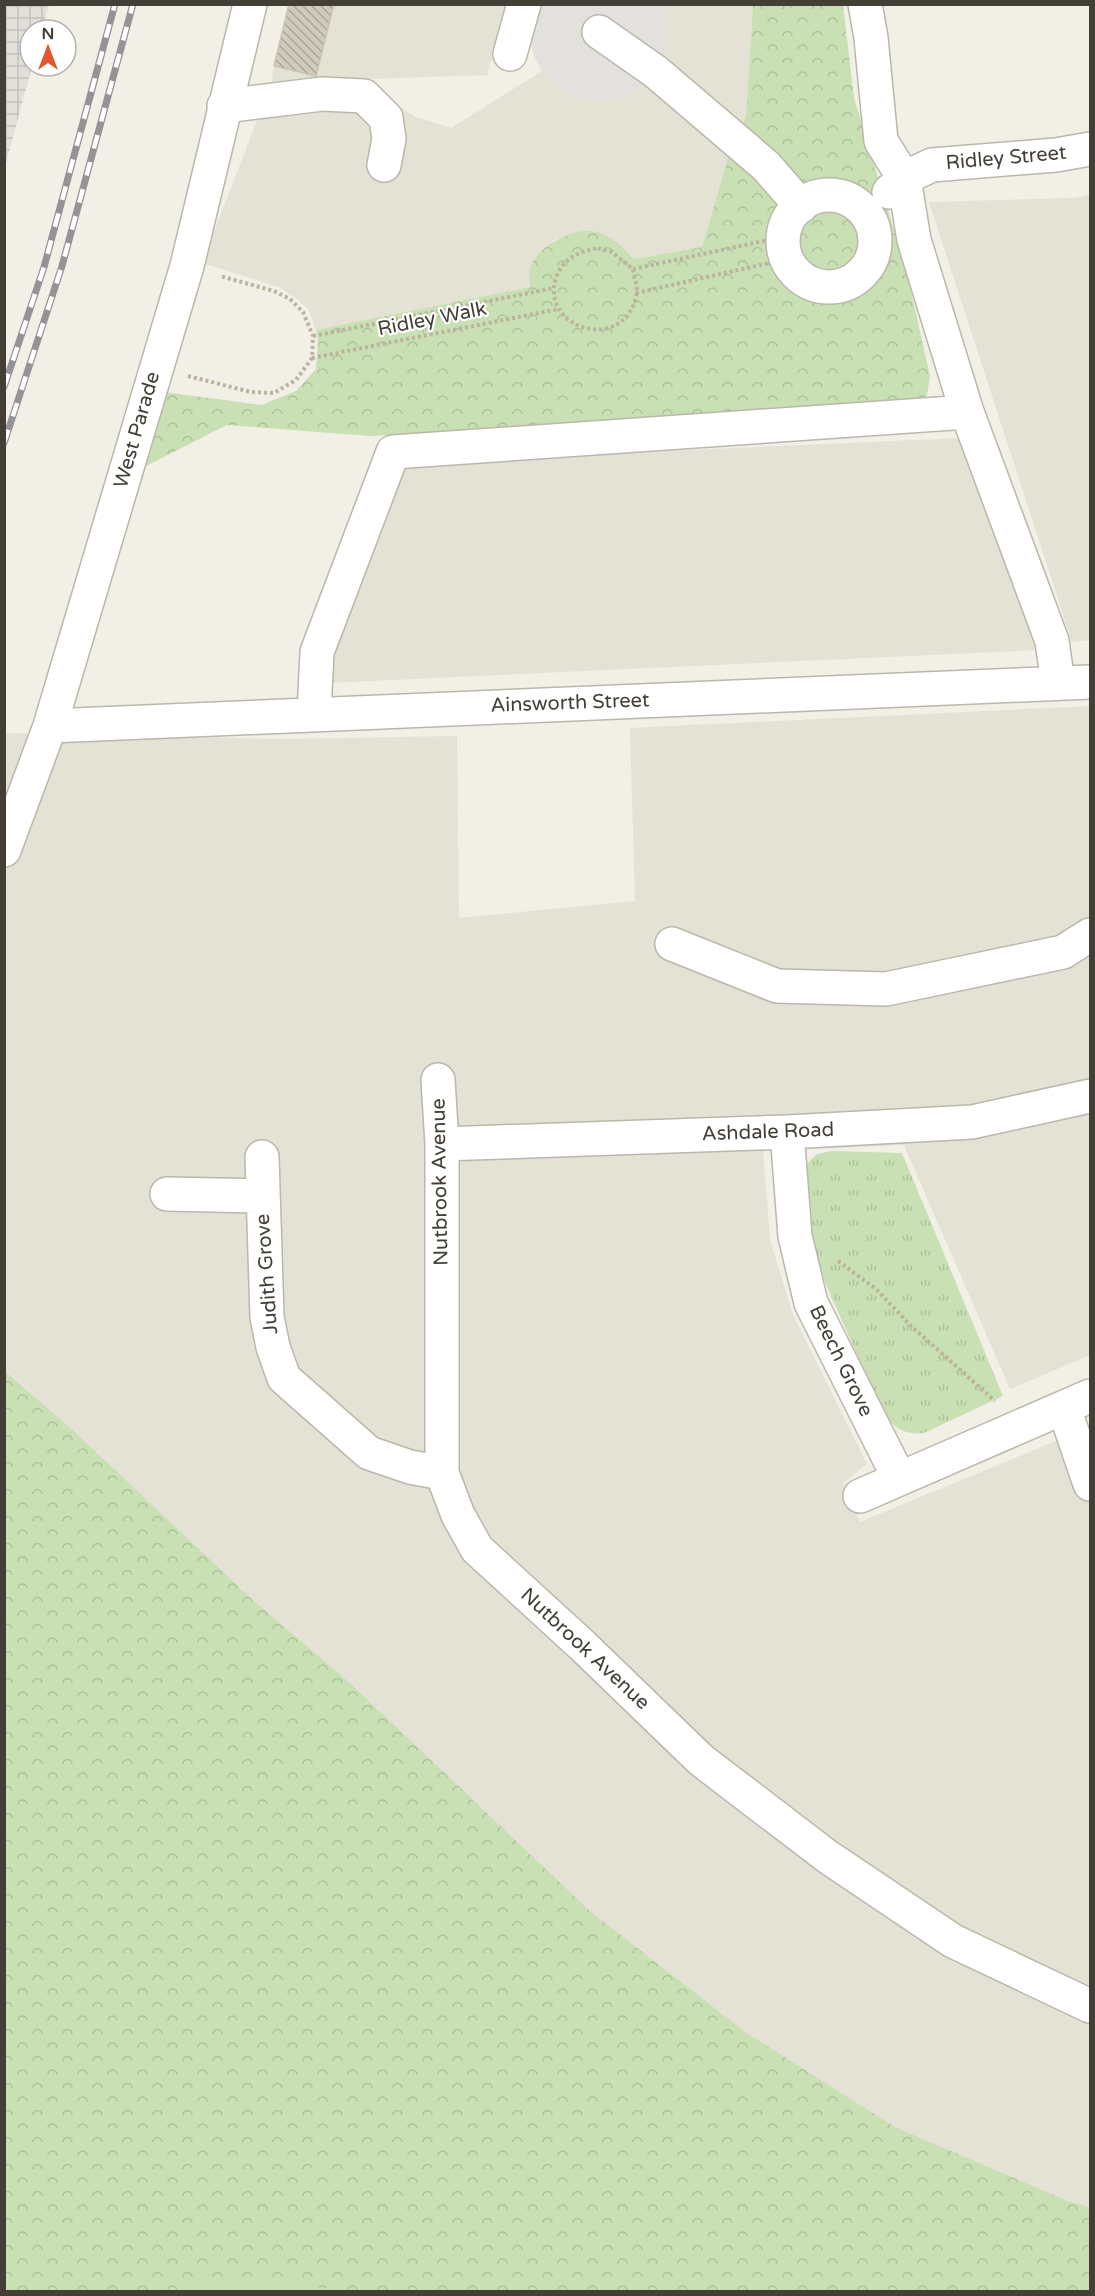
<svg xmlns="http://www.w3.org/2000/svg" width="1095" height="2296" font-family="'Varela Round',sans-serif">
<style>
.residential{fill:#e4e1d5}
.industrial{fill:url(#industrial-grid)}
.grass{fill:url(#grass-tufts)}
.forest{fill:url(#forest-crowns)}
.pitch{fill:#c8e0b3}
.parking{fill:#e2e1de}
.building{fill:url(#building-back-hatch);stroke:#cbc3b1;stroke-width:1.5}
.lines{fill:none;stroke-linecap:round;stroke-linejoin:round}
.minor-casing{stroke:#bbb7aa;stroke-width:36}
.path{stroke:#bbb39d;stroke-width:4;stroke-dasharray:3 3;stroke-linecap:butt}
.minor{stroke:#fff;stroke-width:33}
.rail-casing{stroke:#949494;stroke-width:7}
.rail{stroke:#fff;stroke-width:4.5;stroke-dasharray:14;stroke-linecap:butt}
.labels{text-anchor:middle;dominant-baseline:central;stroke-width:4.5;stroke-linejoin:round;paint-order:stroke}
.street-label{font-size:20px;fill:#433f36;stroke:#fff}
</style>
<defs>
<pattern id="industrial-grid" width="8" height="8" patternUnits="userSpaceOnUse" patternTransform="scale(1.5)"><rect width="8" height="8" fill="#e3e0db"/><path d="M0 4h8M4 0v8" fill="none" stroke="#c4c1bd"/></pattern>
<pattern id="grass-tufts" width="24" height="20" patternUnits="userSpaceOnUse" patternTransform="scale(1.5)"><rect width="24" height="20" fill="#c8e0b3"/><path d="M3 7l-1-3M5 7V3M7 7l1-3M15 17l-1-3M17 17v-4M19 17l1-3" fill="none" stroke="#adc19b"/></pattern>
<pattern id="forest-crowns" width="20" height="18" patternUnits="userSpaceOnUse" patternTransform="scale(1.5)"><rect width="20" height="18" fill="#c8e0b3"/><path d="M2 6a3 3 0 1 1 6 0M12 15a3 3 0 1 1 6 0" fill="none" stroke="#adc19b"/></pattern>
<pattern id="building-back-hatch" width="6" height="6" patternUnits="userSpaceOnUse" patternTransform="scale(1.5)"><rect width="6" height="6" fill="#d1cbbd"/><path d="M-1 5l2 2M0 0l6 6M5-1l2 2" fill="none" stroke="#aba69a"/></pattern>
</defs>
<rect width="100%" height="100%" fill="#f1efe6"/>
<path class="residential" d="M 289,5 L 508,5 L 487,75 L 369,79 L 384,90 L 394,104 L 416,117 L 451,128 L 542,71 L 534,55 L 531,41 L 536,5 L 753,5 L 746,116 L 728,158 L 702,247 L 634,259 L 626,250 L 592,231 L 571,235 L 554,240 L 530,269 L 530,287 L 316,330 L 308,309 L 297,299 L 279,287 L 202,263 L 272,82 L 274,66 Z
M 1090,195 L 1090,640 L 1072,642 L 929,202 L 1073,198 Z
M 960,438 L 1037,650 L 327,683 L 329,636 L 395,463 Z
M 1090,706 L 1090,1355 L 1010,1389 L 904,1145 L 763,1151 L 770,1240 L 793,1315 L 867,1464 L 843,1483 L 860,1522 L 1090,1427 L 1090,2207 L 1068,2201 L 895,2127 L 747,2033 L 590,1911 L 349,1682 L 252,1599 L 75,1432 L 5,1370 L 4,733 L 283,739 L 457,736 L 459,918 L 635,901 L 630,728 Z"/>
<path class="industrial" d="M 5,4 L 49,5 L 42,30 L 30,30 L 30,66 L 32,66 L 5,167 Z"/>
<path class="grass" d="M 832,1151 L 902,1153 L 1003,1396 L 924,1433 C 905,1435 896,1429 884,1415 L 827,1287 L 812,1246 L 804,1167 L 817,1154 Z"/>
<path class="forest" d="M 753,5 L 843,5 L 854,98 L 906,269 L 930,376 L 927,395 L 913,406 L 369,436 L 227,425 L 140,469 L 164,392 L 262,405 L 296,391 L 316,369 L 318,342 L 316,330 L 530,287 C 530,281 529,273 530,268 C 537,247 570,229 592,231 C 609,233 623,247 634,259 L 702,247 L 728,158 L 746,116 Z
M 4,1370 L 75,1432 L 252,1599 L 349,1682 L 590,1911 L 747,2033 L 895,2127 L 1068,2201 L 1090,2207 L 1090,2291 L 5,2291 Z"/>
<path class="pitch" d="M 195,2278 L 366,2291 L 194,2291 Z"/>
<path class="parking" d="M 536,4 L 662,5 L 666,13 L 669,34 L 665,54 L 656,72 L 640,88 L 621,98 L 599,101 L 577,97 L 558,87 L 542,71 L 537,62 L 532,49 L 530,33 Z"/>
<path class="building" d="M 289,4 L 334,4 L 316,76 L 274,66 Z"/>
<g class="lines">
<g class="minor-casing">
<path id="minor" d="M 865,4 L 871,38 L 881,141 L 904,178 L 914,240 L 967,412 L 1052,641 L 1058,683
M 599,32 L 656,72 L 766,166 L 801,206
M 510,54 L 524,4
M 224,106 L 322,94 L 364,96 L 386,118 L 389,139 L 384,165
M 889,192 L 904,178 L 932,165 L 1056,155 L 1090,149
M783 241a46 46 0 1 1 92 0a46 46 0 1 1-92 0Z
M 314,713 L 317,652 L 393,452 L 967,412
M 50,726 L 1090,682
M 4,850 L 50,726 L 187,266 L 250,4
M 672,944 L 777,986 L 886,989 L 1063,952 L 1090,935
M 438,1080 L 442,1144 L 442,1473 L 458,1515 L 477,1549 L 583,1646 L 701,1760 L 828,1857 L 953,1941 L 1090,2006
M 787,1132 L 795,1236 L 811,1303 L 899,1478
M 442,1144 L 787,1132 L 972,1122 L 1090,1096
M 262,1157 L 267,1317 L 273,1347 L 284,1378 L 369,1453 L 410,1467 L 442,1473
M 167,1194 L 262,1196
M 1064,1408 L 1090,1484
M 860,1496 L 1090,1396"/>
</g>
<path class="path" d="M 598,248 L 612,252 L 633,269 C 634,276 637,284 637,291 C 629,355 539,331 556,278 C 563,258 578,252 598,248 Z
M 633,269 L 782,237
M 636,293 L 787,259
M 313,336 L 554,288
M 312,358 L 559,309
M 188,376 L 251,392 L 274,393 L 296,380 L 312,358 L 313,336 L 303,312 L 290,299 L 274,291 L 220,276
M 838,1261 L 876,1289 L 911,1326 L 995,1401"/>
<use href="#minor" class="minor"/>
<g class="rail-casing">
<path id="rail" d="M 4,387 L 44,267 L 115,4
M 4,443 L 62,266 L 133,4"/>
</g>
<use href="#rail" class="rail"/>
</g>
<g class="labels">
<g class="street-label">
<text transform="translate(1006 158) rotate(-5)">Ridley Street</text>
<text transform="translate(432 319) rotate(-11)">Ridley Walk</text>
<text transform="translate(137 430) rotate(-74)">West Parade</text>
<text transform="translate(570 703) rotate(-2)">Ainsworth Street</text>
<text transform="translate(768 1132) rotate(-2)">Ashdale Road</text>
<text transform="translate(440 1182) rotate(-91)">Nutbrook Avenue</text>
<text transform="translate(267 1274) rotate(-94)">Judith Grove</text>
<text transform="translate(841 1361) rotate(64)">Beech Grove</text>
<text transform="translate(585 1649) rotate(43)">Nutbrook Avenue</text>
</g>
</g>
<rect width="1095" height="2296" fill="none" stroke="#433f36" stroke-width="12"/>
<g transform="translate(48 48)"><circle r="28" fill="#ffffff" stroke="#b4b2af" stroke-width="1.5"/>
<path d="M0-4.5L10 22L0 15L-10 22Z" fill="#e0592e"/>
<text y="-9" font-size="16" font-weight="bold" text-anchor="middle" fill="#433f36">N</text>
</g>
</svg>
